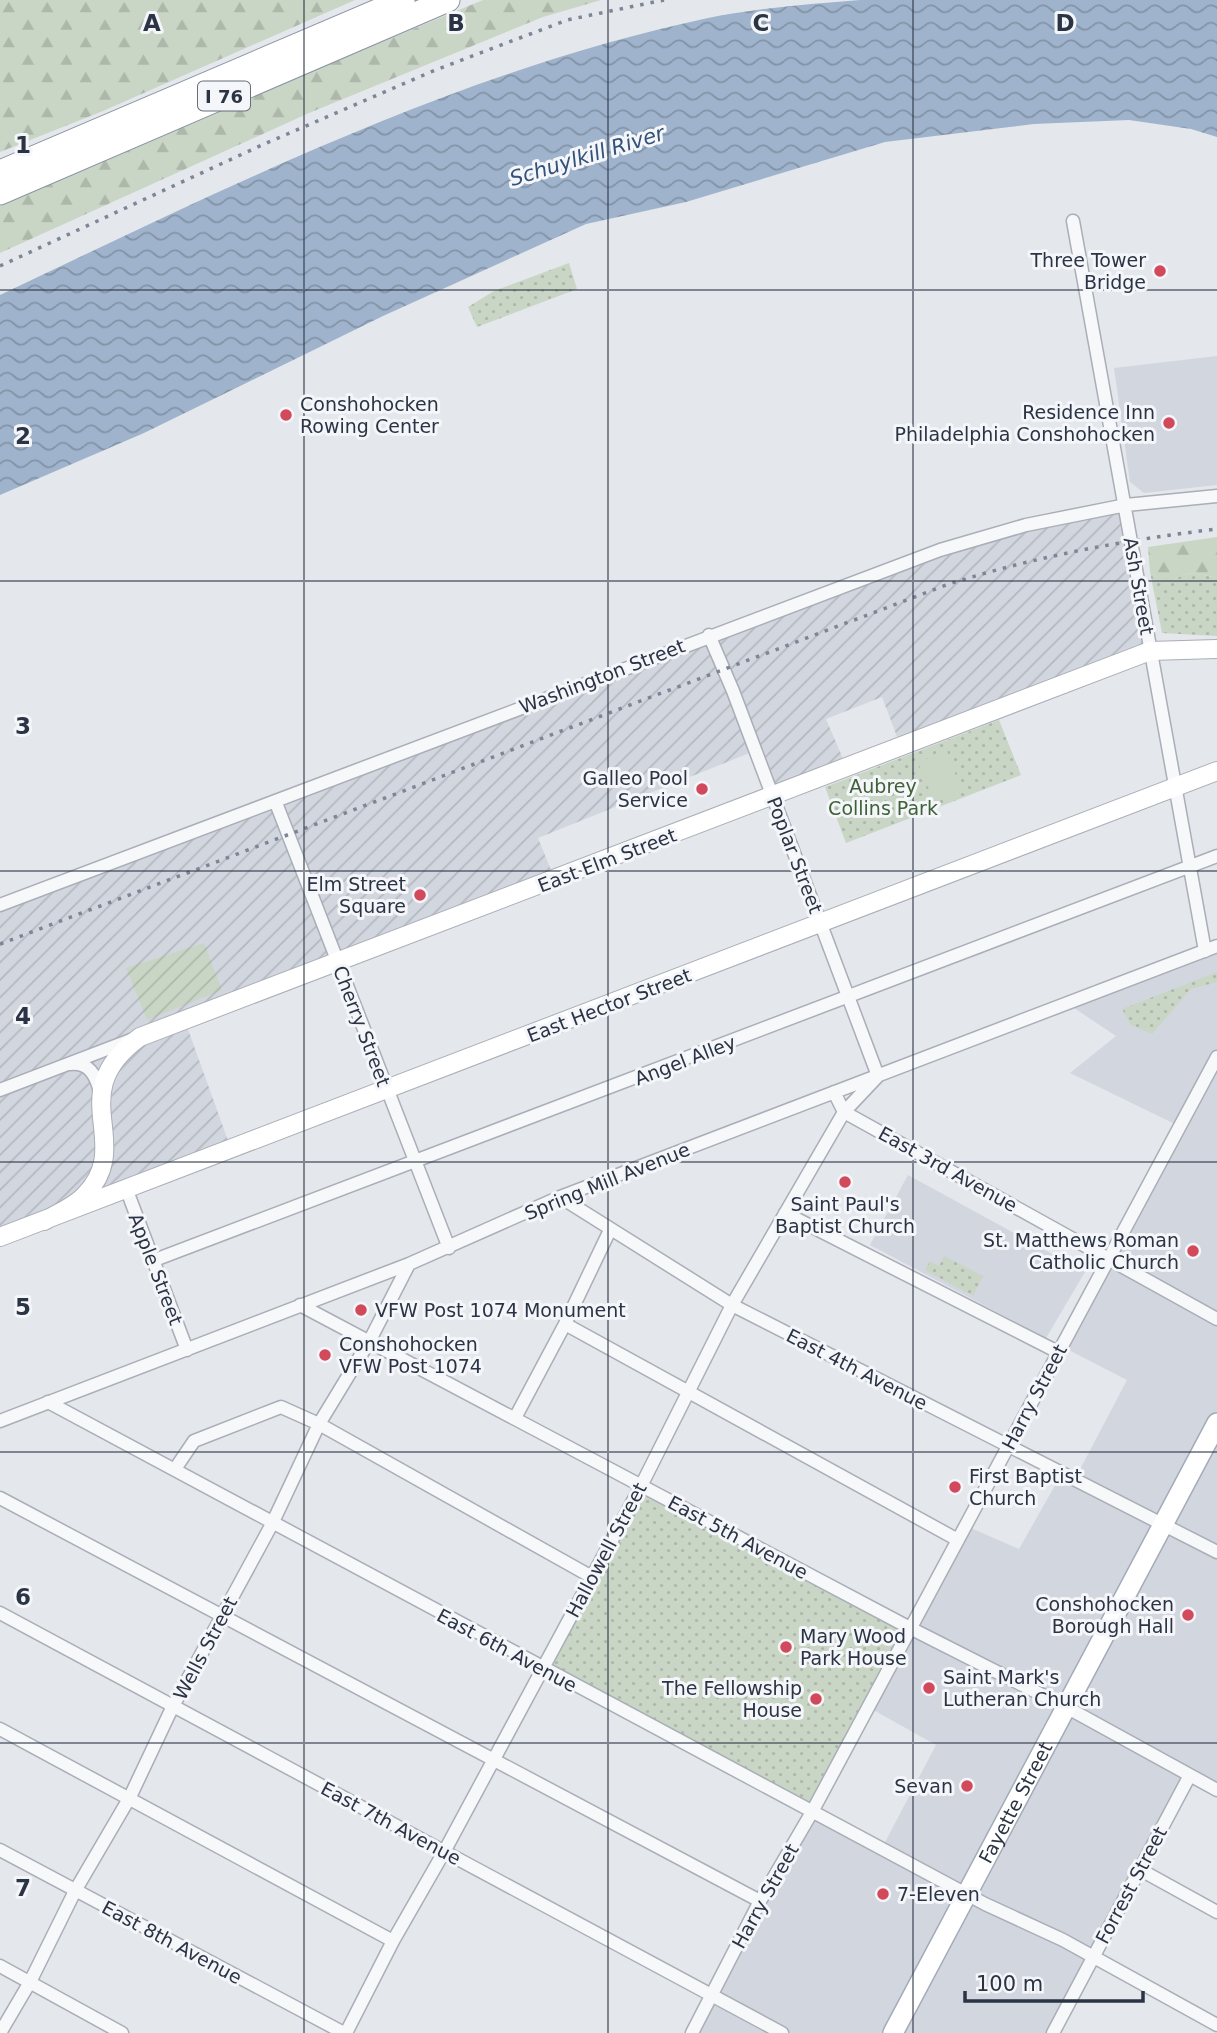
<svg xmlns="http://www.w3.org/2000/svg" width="1217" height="2033" font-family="'DejaVu Sans',sans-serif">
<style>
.built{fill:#d2d6de}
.industrial{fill:url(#industrial-furrows)}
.grass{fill:url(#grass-dots)}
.forest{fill:url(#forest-firs)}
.garden{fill:url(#garden-furrows)}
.pitch{fill:#c9d6c5}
.water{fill:url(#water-waves)}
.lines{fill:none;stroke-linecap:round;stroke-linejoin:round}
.minor-casing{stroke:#a9aeb7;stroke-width:15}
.secondary-casing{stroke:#a9aeb7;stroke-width:20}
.primary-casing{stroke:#a3abb8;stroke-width:22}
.motorway-casing{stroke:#8b94a3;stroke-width:25}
.minor{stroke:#f7f8fa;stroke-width:12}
.secondary{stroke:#fff;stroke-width:18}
.primary{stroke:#fff;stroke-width:19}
.motorway{stroke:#fff;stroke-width:23}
.rail{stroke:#7d8696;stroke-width:3.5;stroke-dasharray:3.5 7;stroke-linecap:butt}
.grid{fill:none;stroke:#2b3445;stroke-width:2;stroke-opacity:0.55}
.poi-dot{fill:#d1495b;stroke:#f4f6f9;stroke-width:2.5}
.labels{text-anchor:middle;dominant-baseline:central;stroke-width:6;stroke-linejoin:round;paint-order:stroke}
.shield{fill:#f4f6f9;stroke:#676e7b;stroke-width:2}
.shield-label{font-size:18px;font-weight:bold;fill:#2b3445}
.poi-label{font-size:19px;fill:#2b3445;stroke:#f4f6f9;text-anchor:end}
.street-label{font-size:19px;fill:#2b3445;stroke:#f4f6f9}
.park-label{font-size:19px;fill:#3f6138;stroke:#f4f6f9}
.water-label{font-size:21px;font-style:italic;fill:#34527a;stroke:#f4f6f9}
.grid-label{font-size:23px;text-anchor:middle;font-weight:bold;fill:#2b3445;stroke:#f4f6f9;stroke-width:6;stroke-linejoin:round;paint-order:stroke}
</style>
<defs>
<pattern id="industrial-furrows" width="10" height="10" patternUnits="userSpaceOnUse" patternTransform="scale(1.75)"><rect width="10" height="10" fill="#d2d6de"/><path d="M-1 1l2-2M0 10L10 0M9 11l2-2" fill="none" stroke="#b4b8c0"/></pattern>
<pattern id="grass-dots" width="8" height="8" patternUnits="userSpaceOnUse" patternTransform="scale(1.75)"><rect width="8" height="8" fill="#c9d6c5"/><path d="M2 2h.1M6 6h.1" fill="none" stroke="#adb8ab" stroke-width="1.8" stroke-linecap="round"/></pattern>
<pattern id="forest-firs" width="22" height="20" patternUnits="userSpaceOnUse" patternTransform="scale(1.75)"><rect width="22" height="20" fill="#c9d6c5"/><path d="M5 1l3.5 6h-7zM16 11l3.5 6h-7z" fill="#adb8ab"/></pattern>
<pattern id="garden-furrows" width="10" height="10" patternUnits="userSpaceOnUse" patternTransform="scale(1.75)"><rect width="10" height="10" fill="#c9d6c5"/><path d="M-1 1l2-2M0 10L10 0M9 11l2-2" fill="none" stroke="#adb8ab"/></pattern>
<pattern id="water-waves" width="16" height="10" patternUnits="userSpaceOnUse" patternTransform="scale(1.75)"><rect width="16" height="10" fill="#9fb4cc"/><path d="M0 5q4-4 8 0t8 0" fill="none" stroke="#8293a7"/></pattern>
</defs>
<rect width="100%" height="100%" fill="#e4e7ec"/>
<path class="built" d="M 1217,356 L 1217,485 L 1144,493 L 1130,482 L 1114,368 Z
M 1217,946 L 1217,1790 L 1190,1775 L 1053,2033 L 692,2033 L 812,1812 L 882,1848 L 936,1745 L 868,1707 L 966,1526 L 1019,1549 L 1062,1473 L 1075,1479 L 1127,1380 L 1061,1346 L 1179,1126 L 1070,1073 L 1116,1036 L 1065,1002 Z
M 908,1175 L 1085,1272 L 1046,1338 L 870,1245 Z"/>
<path class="industrial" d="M 1126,505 L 1150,651 L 901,747 L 882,697 L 826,719 L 847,768 L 773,797 L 752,752 L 538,838 L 555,880 L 185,1021 L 231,1149 L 0,1237 L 0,905 L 909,560 Z"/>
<path class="grass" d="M 569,263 L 577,289 L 477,327 L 468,307 L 494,291 Z
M 1150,572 L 1164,583 C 1172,582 1174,579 1181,576 C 1192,571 1206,576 1217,578 L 1217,636 L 1162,633 Z
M 999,720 L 1021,775 L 846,843 L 825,787 Z
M 1217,972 L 1217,982 L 1191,989 L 1152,1034 L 1131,1025 L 1122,1009 Z
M 944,1256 L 983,1276 L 973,1296 L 925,1270 L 930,1261 L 939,1266 Z
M 641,1486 L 910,1628 L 812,1812 L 543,1669 Z"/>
<path class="forest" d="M 0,0 L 355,0 L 103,111 L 0,152 Z
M 483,0 L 601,0 L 543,17 L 309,113 L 0,253 L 0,206 L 196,119 Z
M 1217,537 L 1217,578 C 1206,576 1192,571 1181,576 C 1174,579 1172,582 1164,583 L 1150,572 L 1148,547 Z"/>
<path class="garden" d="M 204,943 L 222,990 L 147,1020 L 126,968 Z"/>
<path class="pitch" d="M 947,751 L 962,792 L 934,802 L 918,762 Z"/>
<path class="water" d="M 860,0 L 1217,0 L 1217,137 L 1191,129 L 1129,120 L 1034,124 L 885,142 L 686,202 L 586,224 L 383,316 L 144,433 L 0,495 L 0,295 C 228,187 459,71 708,18 C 757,8 810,4 860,0 Z"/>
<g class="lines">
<g class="minor-casing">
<path id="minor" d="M 1073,221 L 1205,951
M 276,803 L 449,1248
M 0,905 L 940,550 L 1026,525 L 1126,505 L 1217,496
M 70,1064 C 89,1062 96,1075 100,1092
M 0,1090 L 136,1038
M 834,1092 L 844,1112 L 1217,1319
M 126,1188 L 187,1350
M 560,1197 L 732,1305 L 1217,1552
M 785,1213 L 1058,1352
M 152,1261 L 1217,856
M 300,1305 L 910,1628 L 1066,1707 L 1217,1790
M 565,1324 L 958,1540
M 48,1402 L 985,1904 L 1063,1940 L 1217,2025
M 515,1418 L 565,1324 L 610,1230
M 0,1421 L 409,1264 L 560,1197 L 1217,946
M 175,1469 L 194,1441 L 281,1407 L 319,1424 L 592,1577
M 0,1498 L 760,1901
M 0,1613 L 782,2033
M 0,1729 L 393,1941
M 0,1850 L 344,2033
M 1139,1869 L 1217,1912
M 0,1966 L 122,2033
M 0,2033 L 30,1982 L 75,1891 L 130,1797 L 172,1708 L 272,1524 L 319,1424 L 370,1340 L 409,1264
M 346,2033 L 393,1941 L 444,1852 L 641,1486 L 732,1305 L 844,1112 L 878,1076 L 733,691 L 709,635
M 692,2033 L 760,1901 L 812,1812 L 1217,1057
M 1053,2033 L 1190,1775"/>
</g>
<g class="secondary-casing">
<path id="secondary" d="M 44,1221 C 58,1213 74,1207 85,1195 C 136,1142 61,1094 140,1037 L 1150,651 L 1217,649
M 0,1237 L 1217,771"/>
</g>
<g class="primary-casing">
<g id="primary">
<path id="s1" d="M 893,2033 L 1217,1423"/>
</g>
</g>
<g class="motorway-casing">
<path id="motorway" d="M 0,172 L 403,0
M 0,193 L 448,0"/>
</g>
<use href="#minor" class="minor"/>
<use href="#secondary" class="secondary"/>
<use href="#primary" class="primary"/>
<use href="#motorway" class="motorway"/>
<path class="rail" d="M 0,266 L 262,145 L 433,71 L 567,20 L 664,0
M 0,944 L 949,584 C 1037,556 1125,540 1217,529"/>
</g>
<path class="grid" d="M 304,0 L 304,2033M 608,0 L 608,2033M 913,0 L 913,2033M 0,290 L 1217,290M 0,581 L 1217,581M 0,871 L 1217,871M 0,1162 L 1217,1162M 0,1452 L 1217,1452M 0,1743 L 1217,1743"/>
<g class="poi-dot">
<circle cx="1160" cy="271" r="7"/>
<circle cx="286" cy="415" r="7"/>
<circle cx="1169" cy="423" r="7"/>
<circle cx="702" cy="789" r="7"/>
<circle cx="420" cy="895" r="7"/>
<circle cx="845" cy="1182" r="7"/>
<circle cx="1193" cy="1251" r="7"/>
<circle cx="361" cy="1310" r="7"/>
<circle cx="325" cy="1355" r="7"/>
<circle cx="955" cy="1487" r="7"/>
<circle cx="1188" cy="1615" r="7"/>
<circle cx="786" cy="1647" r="7"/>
<circle cx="929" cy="1688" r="7"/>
<circle cx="816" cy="1699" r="7"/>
<circle cx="967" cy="1786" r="7"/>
<circle cx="883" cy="1894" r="7"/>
</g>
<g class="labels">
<rect class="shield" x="198" y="81.5" width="52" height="29" rx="5"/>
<g class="shield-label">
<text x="224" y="96">I 76</text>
</g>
<g class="poi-label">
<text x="1146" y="260">Three Tower<tspan x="1146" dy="22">Bridge</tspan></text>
<text x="300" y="404" text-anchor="start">Conshohocken<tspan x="300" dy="22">Rowing Center</tspan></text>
<text x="1155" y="412">Residence Inn<tspan x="1155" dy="22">Philadelphia Conshohocken</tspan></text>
<text x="688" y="778">Galleo Pool<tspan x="688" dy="22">Service</tspan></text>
<text x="406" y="884">Elm Street<tspan x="406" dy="22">Square</tspan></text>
<text x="845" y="1204" text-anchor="middle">Saint Paul's<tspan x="845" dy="22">Baptist Church</tspan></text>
<text x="1179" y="1240">St. Matthews Roman<tspan x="1179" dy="22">Catholic Church</tspan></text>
<text x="375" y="1310" text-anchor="start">VFW Post 1074 Monument</text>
<text x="339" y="1344" text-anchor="start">Conshohocken<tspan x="339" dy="22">VFW Post 1074</tspan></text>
<text x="969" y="1476" text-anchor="start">First Baptist<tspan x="969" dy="22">Church</tspan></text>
<text x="1174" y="1604">Conshohocken<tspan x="1174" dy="22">Borough Hall</tspan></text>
<text x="800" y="1636" text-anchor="start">Mary Wood<tspan x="800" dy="22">Park House</tspan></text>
<text x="943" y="1677" text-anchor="start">Saint Mark's<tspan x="943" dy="22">Lutheran Church</tspan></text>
<text x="802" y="1688">The Fellowship<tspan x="802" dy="22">House</tspan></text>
<text x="953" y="1786">Sevan</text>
<text x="897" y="1894" text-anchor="start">7-Eleven</text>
</g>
<g class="street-label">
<text transform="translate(1139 586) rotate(80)">Ash Street</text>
<text transform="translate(602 676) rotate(-21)">Washington Street</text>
<text transform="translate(795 855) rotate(69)">Poplar Street</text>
<text transform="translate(607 860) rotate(-21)">East Elm Street</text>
<text transform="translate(609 1005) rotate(-21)">East Hector Street</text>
<text transform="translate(362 1026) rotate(69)">Cherry Street</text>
<text transform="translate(685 1060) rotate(-21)">Angel Alley</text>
<text transform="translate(948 1169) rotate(29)">East 3rd Avenue</text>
<text transform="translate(607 1181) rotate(-22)">Spring Mill Avenue</text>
<text transform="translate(156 1269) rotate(69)">Apple Street</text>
<text transform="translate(857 1369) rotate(27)">East 4th Avenue</text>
<text transform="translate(1034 1397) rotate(-62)">Harry Street</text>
<text transform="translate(738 1537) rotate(28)">East 5th Avenue</text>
<text transform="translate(606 1550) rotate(-62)">Hallowell Street</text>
<text transform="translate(205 1648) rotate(-62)">Wells Street</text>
<text transform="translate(507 1650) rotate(28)">East 6th Avenue</text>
<text stroke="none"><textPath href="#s1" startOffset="261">Fayette Street</textPath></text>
<text transform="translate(391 1823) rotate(28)">East 7th Avenue</text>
<text transform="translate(1131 1885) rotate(-62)">Forrest Street</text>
<text transform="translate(765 1896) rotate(-61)">Harry Street</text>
<text transform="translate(172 1942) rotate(28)">East 8th Avenue</text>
</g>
<g class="park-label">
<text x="883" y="786">Aubrey<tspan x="883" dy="22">Collins Park</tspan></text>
</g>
<g class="water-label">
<text transform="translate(587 156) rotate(-17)">Schuylkill River</text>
</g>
</g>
<g class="grid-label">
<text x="152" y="31">A</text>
<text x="456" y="31">B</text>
<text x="761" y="31">C</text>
<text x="1065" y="31">D</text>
<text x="23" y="153">1</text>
<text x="23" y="444">2</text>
<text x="23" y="734">3</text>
<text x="23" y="1024">4</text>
<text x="23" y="1315">5</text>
<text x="23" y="1605">6</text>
<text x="23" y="1896">7</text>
</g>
<path d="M965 1991v10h178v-10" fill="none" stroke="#2b3445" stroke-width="3.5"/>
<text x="976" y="1991" font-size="21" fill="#2b3445" stroke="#f4f6f9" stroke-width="5" paint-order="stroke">100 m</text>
</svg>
